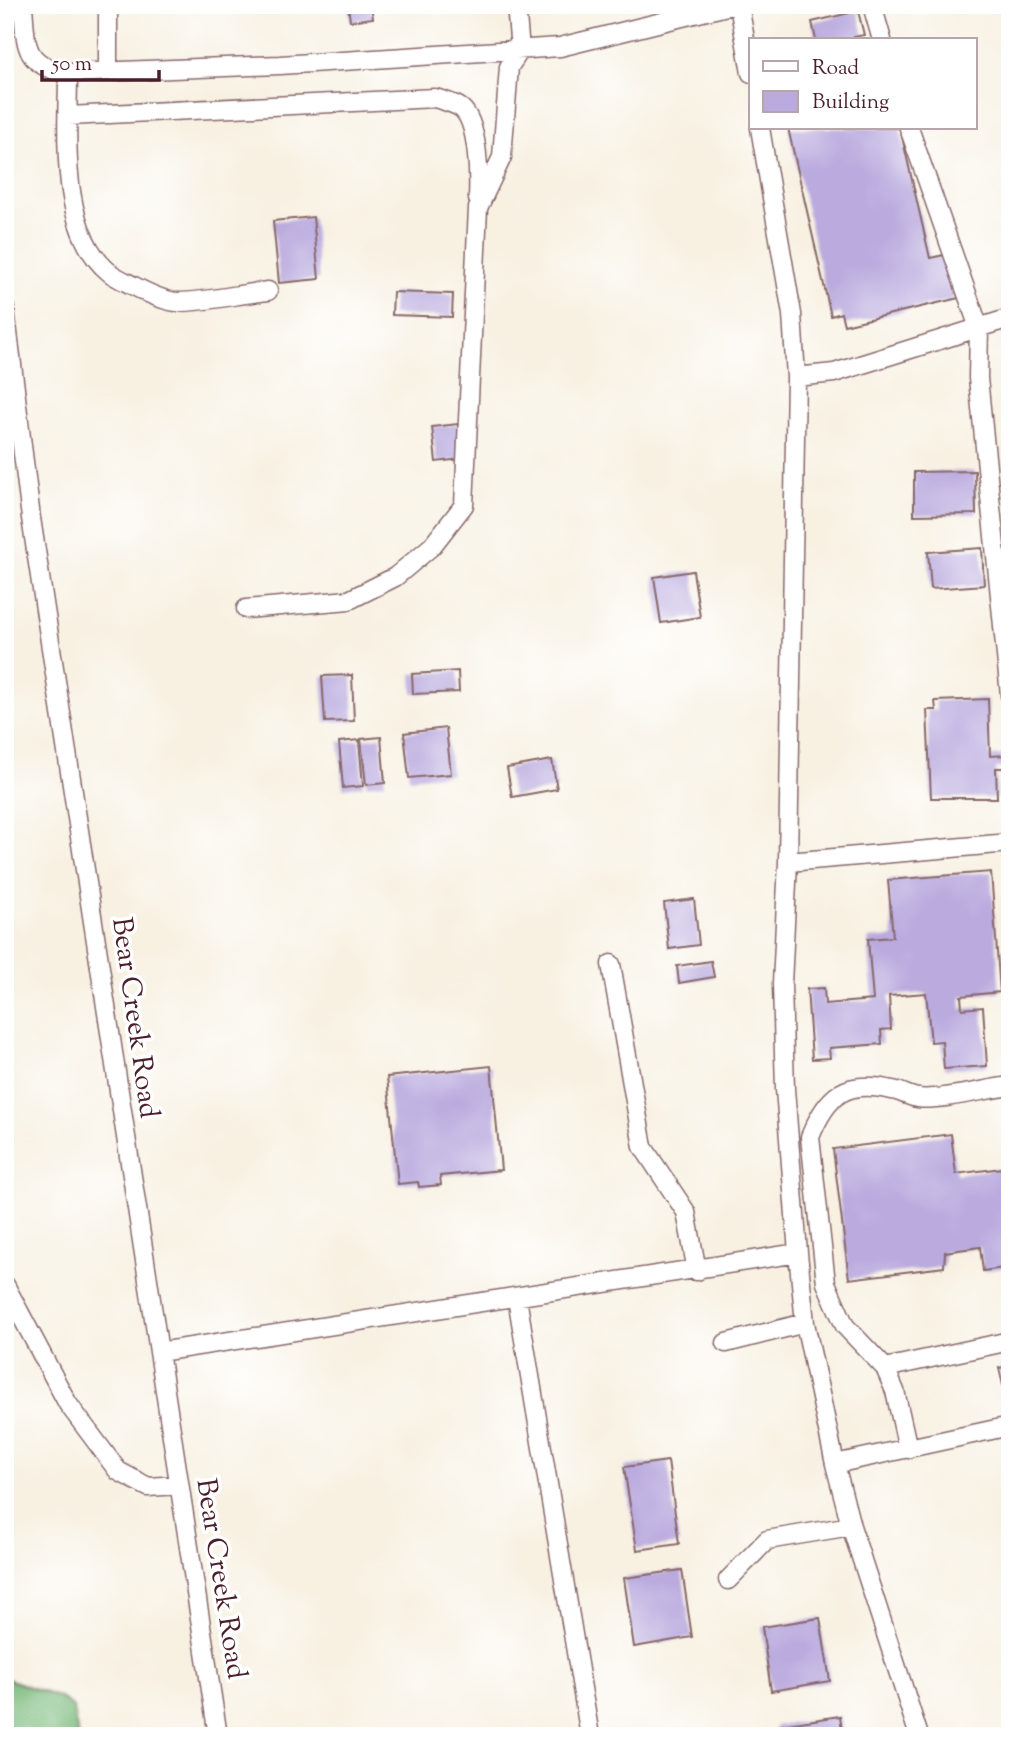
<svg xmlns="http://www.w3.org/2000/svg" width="1015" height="1741" font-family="'Sorts Mill Goudy',serif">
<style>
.forest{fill:#7aba7b;stroke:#626c53;stroke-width:2}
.building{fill:#baaade}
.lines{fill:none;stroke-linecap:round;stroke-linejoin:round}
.minor-casing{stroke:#87686b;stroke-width:21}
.minor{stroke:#fff;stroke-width:18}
.labels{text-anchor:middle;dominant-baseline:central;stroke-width:7;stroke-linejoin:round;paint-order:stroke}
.street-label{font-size:28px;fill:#4a1f2b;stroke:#fff}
</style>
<rect width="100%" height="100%" fill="#fff"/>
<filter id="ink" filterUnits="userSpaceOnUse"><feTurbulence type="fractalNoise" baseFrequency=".0143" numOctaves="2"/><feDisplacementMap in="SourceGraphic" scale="14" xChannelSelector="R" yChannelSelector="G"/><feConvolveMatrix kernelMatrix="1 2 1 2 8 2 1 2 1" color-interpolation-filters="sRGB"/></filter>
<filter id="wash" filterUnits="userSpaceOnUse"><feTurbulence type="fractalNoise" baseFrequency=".00686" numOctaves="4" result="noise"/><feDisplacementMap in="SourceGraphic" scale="28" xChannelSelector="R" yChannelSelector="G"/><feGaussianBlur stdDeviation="1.57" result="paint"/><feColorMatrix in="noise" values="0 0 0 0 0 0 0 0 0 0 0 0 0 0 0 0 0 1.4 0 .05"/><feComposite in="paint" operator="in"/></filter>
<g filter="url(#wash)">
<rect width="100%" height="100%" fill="#f8f1e2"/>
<path class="forest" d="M 5,1678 L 60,1698 L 73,1707 L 78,1736 L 5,1736 Z"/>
<g id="blocks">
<path class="building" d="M 348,5 L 371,5 L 373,18 L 350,21 Z
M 858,11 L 864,35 L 854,37 L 855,40 L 816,40 L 812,22 Z
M 788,128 L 900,128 L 930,258 L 949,254 L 959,298 L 844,325 L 841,313 L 831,316 Z
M 313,217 L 319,279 L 279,283 L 273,221 Z
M 393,292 L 453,294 L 452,317 L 392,315 Z
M 458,424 L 461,459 L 436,462 L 432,427 Z
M 975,471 L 976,514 L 914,515 L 914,472 Z
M 982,548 L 984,585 L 931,589 L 928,552 Z
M 693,571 L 700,617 L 661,623 L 654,577 Z
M 458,671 L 459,692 L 413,694 L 412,674 Z
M 352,675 L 354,721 L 325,722 L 322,676 Z
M 988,699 L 990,756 L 1006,755 L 1007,768 L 996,768 L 997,798 L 931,798 L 927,710 L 936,710 L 935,701 Z
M 446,728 L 451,774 L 409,778 L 404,733 Z
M 381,737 L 385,783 L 366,785 L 361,739 Z
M 359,740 L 363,786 L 343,788 L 339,742 Z
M 552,760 L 557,789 L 512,797 L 507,768 Z
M 991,872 L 1000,992 L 961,996 L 962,1009 L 983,1007 L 987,1066 L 944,1069 L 942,1041 L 931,1042 L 926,993 L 889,996 L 891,1029 L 881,1030 L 882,1044 L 829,1048 L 830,1058 L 812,1059 L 807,989 L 824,988 L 825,1004 L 873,1000 L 868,939 L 893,937 L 888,880 Z
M 694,899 L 699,945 L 669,949 L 664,903 Z
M 711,961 L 714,977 L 679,983 L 677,966 Z
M 491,1066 L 501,1170 L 440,1176 L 441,1185 L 419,1187 L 418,1182 L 398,1184 L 387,1077 Z
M 951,1134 L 956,1174 L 1010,1167 L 1010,1267 L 983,1271 L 980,1247 L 945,1252 L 944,1267 L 849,1279 L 833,1149 Z
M 1010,1366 L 1010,1383 L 1003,1385 L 999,1368 Z
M 668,1461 L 679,1544 L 637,1550 L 624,1467 Z
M 682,1570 L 692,1637 L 634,1647 L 624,1578 Z
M 820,1618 L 830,1681 L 771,1691 L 762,1627 Z
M 840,1716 L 843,1736 L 777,1736 L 775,1726 Z"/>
</g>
</g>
<g filter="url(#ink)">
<use href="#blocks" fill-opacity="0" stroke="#87686b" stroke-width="2"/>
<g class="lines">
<g class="minor-casing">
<path id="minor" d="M 23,5 C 26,45 23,66 68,73 L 280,65 L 560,47 L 731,5
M 108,5 L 108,70
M 739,5 L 751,73
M 872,5 L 882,40
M 68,73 C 68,131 58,230 109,272 C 115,277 124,281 132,285 C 145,292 163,301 177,302 C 206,302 239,294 268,291
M 68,116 L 435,98 C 444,101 454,103 461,108 C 479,122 479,178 478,199
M 760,128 L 792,314 L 796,377 L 788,862 L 782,984 L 785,1089 L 798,1253 L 805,1323 L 835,1464 L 851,1526 L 919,1736
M 909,128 L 979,328 L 978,378 L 1010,695
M 5,308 L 31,518 L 218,1736
M 796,377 L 834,373 L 1010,318
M 246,609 L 349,600 L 395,577 L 432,546 L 464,505 L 478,208 L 502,157 L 509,67 L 520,50 L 516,5
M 788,862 L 1010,843
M 611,964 L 643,1147 L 686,1212 L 697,1271
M 5,1285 L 68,1404 L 118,1471 L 148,1487 L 179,1485
M 517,1298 L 590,1736
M 726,1343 L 805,1323
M 159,1352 L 798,1253
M 885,1368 L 1010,1341
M 908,1449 L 895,1391 L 885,1368 L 845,1326 L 826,1283 L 810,1137 C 827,1095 845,1079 892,1090 C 901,1091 909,1097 918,1098 C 940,1101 986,1089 1010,1086
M 835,1464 L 1010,1426
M 728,1580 L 767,1540 L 851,1526"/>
</g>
<use href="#minor" class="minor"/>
</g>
</g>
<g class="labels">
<g class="street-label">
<text transform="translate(134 1018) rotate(82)">Bear Creek Road</text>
<text transform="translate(220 1579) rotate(81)">Bear Creek Road</text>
</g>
</g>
<rect width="1015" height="1741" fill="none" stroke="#fff" stroke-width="28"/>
<rect x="749" y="38" width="228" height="91" fill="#ffffff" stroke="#b7a5aa" stroke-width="2"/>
<rect x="763" y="61" width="35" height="10" fill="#ffffff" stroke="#b7a5aa" stroke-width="2"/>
<text x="812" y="74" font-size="21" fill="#4a1f2b">Road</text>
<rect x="763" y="91" width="35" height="21" fill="#baaade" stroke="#b7a5aa" stroke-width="2"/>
<text x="812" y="108" font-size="21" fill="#4a1f2b">Building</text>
<path d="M42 70v10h117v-10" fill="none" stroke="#4a1f2b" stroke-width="3.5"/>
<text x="52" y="70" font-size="21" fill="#4a1f2b" stroke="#ffffff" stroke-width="5" paint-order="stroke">50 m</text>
</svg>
